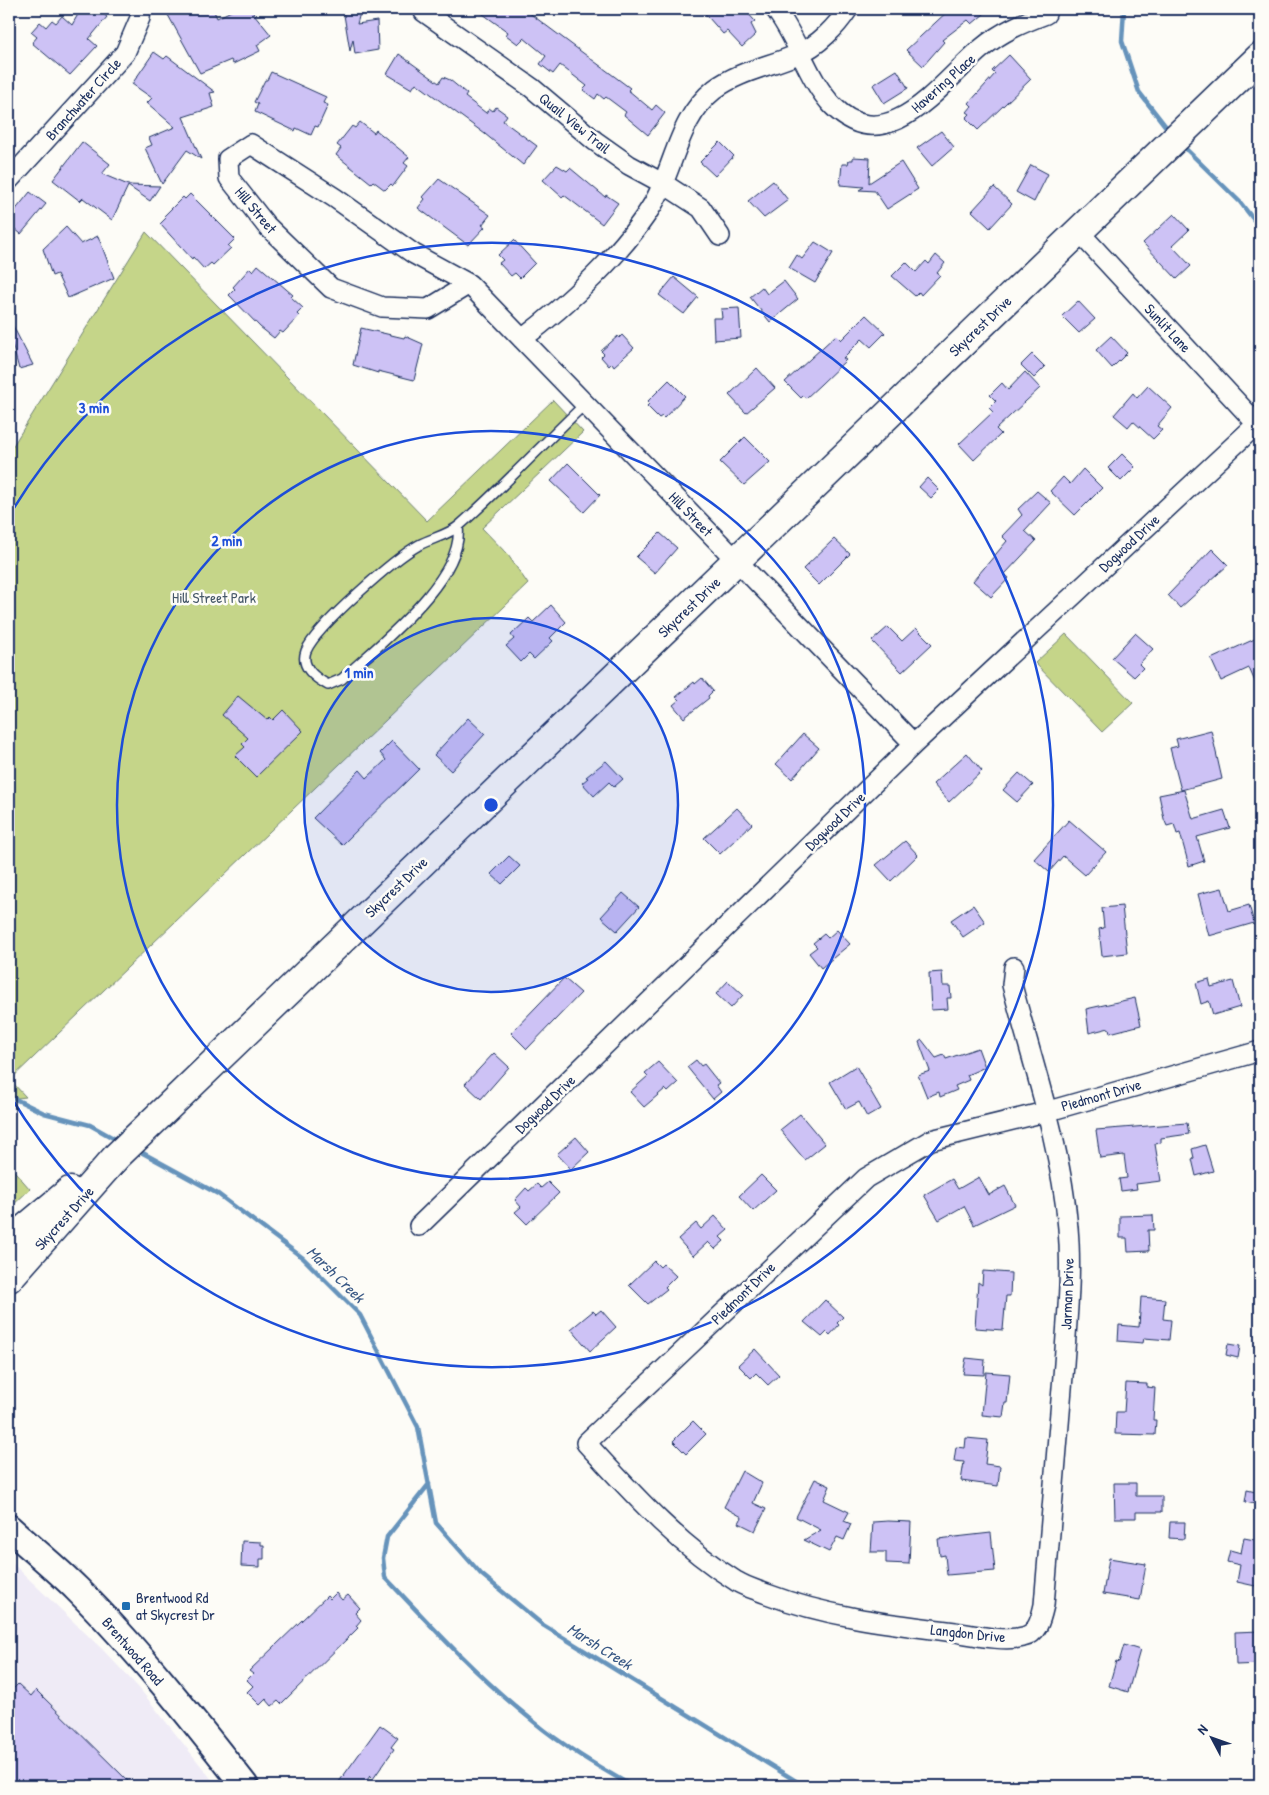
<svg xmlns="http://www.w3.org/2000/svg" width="1269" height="1795" font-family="'Patrick Hand',sans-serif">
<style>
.built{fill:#efebf6}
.green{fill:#c5d589;stroke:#708274}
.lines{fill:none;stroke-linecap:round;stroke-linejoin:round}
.stream{stroke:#6693bb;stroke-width:4.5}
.building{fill:#cdc2f5;stroke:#1b2f5e}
.service-casing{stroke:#1b2f5e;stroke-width:12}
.minor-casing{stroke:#1b2f5e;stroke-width:22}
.secondary-casing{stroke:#1b2f5e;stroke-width:30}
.primary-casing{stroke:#1b2f5e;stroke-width:31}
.service{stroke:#fdfcf7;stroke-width:9}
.minor{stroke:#fdfcf7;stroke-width:19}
.secondary{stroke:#fdfcf7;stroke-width:26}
.primary{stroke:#fdfcf7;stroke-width:28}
.ring{fill:none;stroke:#1d4ed8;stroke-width:2.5}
.poi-dot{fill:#1f6fb2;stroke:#fdfcf7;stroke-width:2}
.labels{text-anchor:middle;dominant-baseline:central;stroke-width:5;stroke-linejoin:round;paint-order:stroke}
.street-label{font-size:15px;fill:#1b2f5e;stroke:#fdfcf7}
.park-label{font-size:15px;fill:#465869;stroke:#fdfcf7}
.poi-label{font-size:15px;fill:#1b2f5e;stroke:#fdfcf7;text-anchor:start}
.water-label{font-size:16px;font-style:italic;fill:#3a5985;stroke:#fdfcf7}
.centre{fill:#1d4ed8;stroke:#fdfcf7;stroke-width:2.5}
.ring-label{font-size:15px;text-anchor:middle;font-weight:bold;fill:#1d4ed8;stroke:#fdfcf7;stroke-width:5;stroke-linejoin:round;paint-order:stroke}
</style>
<rect width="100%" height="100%" fill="#fdfcf7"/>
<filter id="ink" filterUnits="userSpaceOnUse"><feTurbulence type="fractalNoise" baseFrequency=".02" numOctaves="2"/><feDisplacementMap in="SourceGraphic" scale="10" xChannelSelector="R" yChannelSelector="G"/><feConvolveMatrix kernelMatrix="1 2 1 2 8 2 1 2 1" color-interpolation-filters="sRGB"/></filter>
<g filter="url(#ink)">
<path class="built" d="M 9,1560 L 102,1649 L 139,1688 L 217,1786 L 9,1786 Z"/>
<path class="green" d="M 146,232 L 427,521 L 553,400 L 583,432 L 482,528 L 508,555 L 528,584 L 10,1080 L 26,1097 L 9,1099 L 9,452 Z
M 1066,634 L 1133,703 L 1102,732 L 1035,663 Z
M 9,1165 L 30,1189 L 9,1209 L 9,1164 Z"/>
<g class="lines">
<path class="stream" d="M 1124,9 L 1122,41 L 1139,92 L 1170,132
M 1186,149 L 1240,202 L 1260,228
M 9,1096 L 44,1113 L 90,1125 L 115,1139
M 141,1152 L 218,1194 L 303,1258 L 360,1315 L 418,1427 L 436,1523 L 481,1574 L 543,1625 L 804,1786
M 429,1484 L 387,1537 L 383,1558 L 385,1577 C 432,1627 479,1678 533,1721 C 563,1746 597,1766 632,1786"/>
</g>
<path class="building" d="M 81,9 L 97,9 L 107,17 L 89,39 L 97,46 L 70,75 L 32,43 L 37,37 L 31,32 L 40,22 L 46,27 L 52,20 L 56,23 L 62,16 L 72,25 Z
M 179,9 L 213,9 L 217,18 L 235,9 L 250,9 L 271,35 L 257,45 L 260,51 L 233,64 L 231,60 L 200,73 L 168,15 Z
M 343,9 L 361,9 L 357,24 L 377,21 L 378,50 L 355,54 L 353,39 L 350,51 Z
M 476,9 L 524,9 L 630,88 L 628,90 L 652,110 L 656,105 L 665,113 L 648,135 L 624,115 L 626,112 L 606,97 L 604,99 L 598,94 L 595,99 L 583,90 L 587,86 L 560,65 L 553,74 L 540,64 L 546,56 L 524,38 L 518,44 L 506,35 L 508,32 Z
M 701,9 L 744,9 L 755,21 L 751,24 L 756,34 L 742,47 L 727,31 L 723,34 Z
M 950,9 L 990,9 L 972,24 L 968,20 L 942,40 L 944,42 L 923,66 L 906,50 Z
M 154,52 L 164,59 L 167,56 L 215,92 L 210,93 L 214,107 L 183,117 L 201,159 L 187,150 L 162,184 L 145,148 L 152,145 L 149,138 L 175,127 L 147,103 L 152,98 L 132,84 Z
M 399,54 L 439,83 L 443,77 L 450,80 L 467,94 L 465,97 L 486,113 L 489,108 L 493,111 L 496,107 L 507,115 L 503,121 L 537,146 L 523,165 L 485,134 L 416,83 L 412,89 L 387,74 Z
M 1009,55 L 1031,79 L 978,130 L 966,118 L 970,114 L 967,112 L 972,106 L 969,103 L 995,74 L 992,71 Z
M 897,70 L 908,88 L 884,103 L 873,85 Z
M 271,72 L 326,97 L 323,103 L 328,105 L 318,127 L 315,126 L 311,135 L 296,128 L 295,131 L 255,112 L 258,104 L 254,102 L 265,80 L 267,80 Z
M 360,122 L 374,133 L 376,130 L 409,157 L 404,163 L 408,166 L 393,186 L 391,184 L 385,190 L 373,181 L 371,183 L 336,155 L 341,148 L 337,145 L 352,126 L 355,128 Z
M 941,131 L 954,147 L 932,166 L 917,148 Z
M 82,142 L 110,164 L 102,174 L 128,185 L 160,186 L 150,201 L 128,186 L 112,220 L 83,198 L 80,201 L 53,180 Z
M 720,142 L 734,156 L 715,176 L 700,162 Z
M 853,157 L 870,158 L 869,183 L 901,162 L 918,189 L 887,209 L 875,191 L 859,190 L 864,187 L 840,185 L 842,164 L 848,164 L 849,160 L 853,160 Z
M 557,165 L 567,171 L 570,168 L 605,197 L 606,195 L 618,203 L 602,224 L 564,195 L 562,197 L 543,180 Z
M 1031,165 L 1048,174 L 1034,202 L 1016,192 Z
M 439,179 L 490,215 L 482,225 L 485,227 L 468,245 L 418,208 L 425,199 L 423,197 Z
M 773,181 L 788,200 L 764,218 L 748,201 Z
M 994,187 L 1012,204 L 990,228 L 972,211 Z
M 30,192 L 46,204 L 21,234 L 9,224 L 9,218 Z
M 190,194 L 235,239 L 228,246 L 231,248 L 213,265 L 211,263 L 204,269 L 193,257 L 192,259 L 160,224 L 166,218 L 164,216 L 183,197 L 185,199 Z
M 1174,214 L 1189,230 L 1172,246 L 1191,266 L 1177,279 L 1143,243 Z
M 66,227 L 81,244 L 98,236 L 114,278 L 68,298 L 57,274 L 52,276 L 43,249 Z
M 514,240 L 535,263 L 520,278 L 515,273 L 511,276 L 499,263 L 503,260 L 498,255 Z
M 815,242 L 833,253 L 815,283 L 789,268 L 797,255 L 802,259 Z
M 936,255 L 945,263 L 937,273 L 940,275 L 921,295 L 919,292 L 915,296 L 892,276 L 906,262 L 916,272 L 926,261 L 929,264 Z
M 258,265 L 293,295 L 291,297 L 303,308 L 297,314 L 299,316 L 283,333 L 280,331 L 274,338 L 260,327 L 229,295 L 235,289 L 233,287 L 250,268 L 253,271 Z
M 674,277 L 698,297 L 684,314 L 659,295 Z
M 784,281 L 798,299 L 770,322 L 750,297 L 762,287 L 767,294 Z
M 1078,301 L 1095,319 L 1079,333 L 1062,316 Z
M 739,308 L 741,338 L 714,340 L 713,318 L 722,318 L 721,309 Z
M 866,315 L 885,333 L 871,347 L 862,339 L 843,358 L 846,360 L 821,384 L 806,398 L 803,396 L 801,398 L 785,382 L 836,335 L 841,340 Z
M 13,326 L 33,365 L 19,369 L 9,333 L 9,328 Z
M 361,328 L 404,338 L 405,336 L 423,344 L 414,380 L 378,371 L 378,373 L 353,365 Z
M 622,335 L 634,348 L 614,366 L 612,363 L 609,366 L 601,357 L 604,354 L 601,351 L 618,336 L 619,338 Z
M 1111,336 L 1127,353 L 1112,368 L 1096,350 Z
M 1032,354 L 1045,367 L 1034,378 L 1021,365 Z
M 757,368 L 775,388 L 746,413 L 729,395 Z
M 1025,372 L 1040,388 L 996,429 L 1001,434 L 974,460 L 959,444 L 993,412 L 989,408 L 996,401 L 990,395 L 1002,383 L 1008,390 Z
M 669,380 L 685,396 L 664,418 L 662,416 L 659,418 L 647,406 L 650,403 L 648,401 Z
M 1148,386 L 1172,408 L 1157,426 L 1162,430 L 1153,439 L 1133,421 L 1128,427 L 1114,415 L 1133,393 L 1137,398 Z
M 745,437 L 770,462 L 744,485 L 720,462 Z
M 1122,454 L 1135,467 L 1121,481 L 1108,468 Z
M 568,463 L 600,495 L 584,512 L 551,481 Z
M 1083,469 L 1102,488 L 1075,515 L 1050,491 L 1063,477 L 1070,484 Z
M 927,478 L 939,490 L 931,498 L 919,487 Z
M 1037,491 L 1051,503 L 1025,531 L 1036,541 L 1005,574 L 1009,578 L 991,597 L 973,581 L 1007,541 L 1002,536 L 1022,515 L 1018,509 Z
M 660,533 L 677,548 L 655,573 L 636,557 Z
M 834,539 L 850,554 L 819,585 L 803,569 Z
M 1212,549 L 1228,565 L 1180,608 L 1168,595 Z
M 551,605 L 566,622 L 550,638 L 553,641 L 534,659 L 529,654 L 521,662 L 506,646 L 514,639 L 511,635 L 529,618 L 533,622 Z
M 888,627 L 902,641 L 916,628 L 932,644 L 902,672 L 872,641 Z
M 1135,633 L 1153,649 L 1139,664 L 1143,668 L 1134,677 L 1112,658 Z
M 1257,638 L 1260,644 L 1260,693 L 1249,668 L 1221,681 L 1211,659 Z
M 702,678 L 713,691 L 708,696 L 709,698 L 684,718 L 673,705 L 679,700 L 676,697 L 694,682 L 695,684 Z
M 238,696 L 267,720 L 270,717 L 273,720 L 283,710 L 303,731 L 256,777 L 235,756 L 245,747 L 242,744 L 248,738 L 222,715 Z
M 468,718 L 485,734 L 451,771 L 434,755 Z
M 1211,730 L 1222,779 L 1181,790 L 1170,748 L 1178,746 L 1176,739 Z
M 803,734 L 819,748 L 792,779 L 776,764 Z
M 392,741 L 419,769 L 342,845 L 313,818 L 360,770 L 367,778 L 386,760 L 380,753 Z
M 967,753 L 982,771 L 949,802 L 933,784 Z
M 606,761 L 623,779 L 614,787 L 609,782 L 594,796 L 582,783 L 588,778 L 586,777 Z
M 1019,773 L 1033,785 L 1017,802 L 1003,790 Z
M 1184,790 L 1193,819 L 1224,810 L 1230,828 L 1197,837 L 1204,861 L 1189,866 L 1180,833 L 1177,834 L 1174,824 L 1167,826 L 1164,819 L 1159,795 Z
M 737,808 L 752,824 L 720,854 L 704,838 Z
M 1069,820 L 1106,852 L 1085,875 L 1063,856 L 1049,872 L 1034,859 Z
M 905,841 L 918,855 L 891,881 L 876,865 Z
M 509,856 L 520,866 L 502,884 L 491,874 Z
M 1222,888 L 1229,911 L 1249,905 L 1254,923 L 1209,936 L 1198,894 Z
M 623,893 L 639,907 L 617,931 L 601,917 Z
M 973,905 L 985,922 L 963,937 L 951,920 Z
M 1122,906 L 1127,953 L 1102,956 L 1099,929 L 1104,928 L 1102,908 Z
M 837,930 L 850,944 L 821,968 L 809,953 L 817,947 L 813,943 L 824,934 L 828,938 Z
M 942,972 L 943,986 L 950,986 L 951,998 L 947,998 L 948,1009 L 931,1010 L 929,973 Z
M 564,978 L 581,993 L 527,1049 L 511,1033 Z
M 1209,979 L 1211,987 L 1233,981 L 1240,1007 L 1213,1015 L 1209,1001 L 1201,1004 L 1196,983 Z
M 728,981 L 743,995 L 731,1008 L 716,994 Z
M 1135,998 L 1141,1025 L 1110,1033 L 1109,1028 L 1089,1033 L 1086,1009 Z
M 922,1040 L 936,1058 L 944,1055 L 946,1059 L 978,1048 L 985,1067 L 967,1075 L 969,1080 L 955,1086 L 957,1090 L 940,1097 L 939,1092 L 927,1097 L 918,1075 L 930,1071 L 919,1042 Z
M 494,1053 L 509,1067 L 481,1099 L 465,1084 Z
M 696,1060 L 701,1066 L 704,1064 L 719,1083 L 716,1085 L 721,1092 L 713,1099 L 687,1067 Z
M 658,1062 L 678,1083 L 668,1092 L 665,1089 L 644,1107 L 630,1092 L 648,1076 L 645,1073 Z
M 856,1066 L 881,1109 L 867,1117 L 859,1102 L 846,1109 L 830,1082 Z
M 800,1114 L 825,1144 L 805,1160 L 780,1130 Z
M 1187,1123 L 1189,1134 L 1161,1138 L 1161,1143 L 1155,1144 L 1161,1181 L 1136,1184 L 1137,1189 L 1121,1191 L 1119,1179 L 1127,1178 L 1124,1155 L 1100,1158 L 1096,1130 Z
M 576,1137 L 589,1152 L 571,1169 L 557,1154 Z
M 1205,1145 L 1213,1171 L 1196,1176 L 1192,1159 L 1194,1158 L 1192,1149 Z
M 761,1175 L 776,1190 L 753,1211 L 739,1196 Z
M 979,1177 L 989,1195 L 1005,1186 L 1015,1205 L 974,1225 L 964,1206 L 939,1220 L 924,1195 L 952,1179 L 958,1189 Z
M 548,1182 L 559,1193 L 527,1224 L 515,1212 L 521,1207 L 515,1200 L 526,1188 L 529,1191 L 537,1184 L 541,1188 Z
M 1153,1215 L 1154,1230 L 1148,1230 L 1149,1251 L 1128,1252 L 1127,1238 L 1120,1238 L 1120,1216 Z
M 715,1216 L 728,1230 L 720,1237 L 724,1241 L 715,1249 L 708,1242 L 693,1256 L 678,1239 L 696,1223 L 701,1229 Z
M 654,1261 L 660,1267 L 663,1264 L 676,1276 L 665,1287 L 667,1289 L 648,1304 L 629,1285 Z
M 983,1271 L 1011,1273 L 1010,1296 L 1006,1296 L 1003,1330 L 975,1328 L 978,1282 L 982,1285 Z
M 1141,1297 L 1165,1299 L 1163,1319 L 1171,1320 L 1169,1340 L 1144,1338 L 1143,1343 L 1118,1341 L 1119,1325 L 1139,1327 Z
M 825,1300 L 843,1317 L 837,1323 L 839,1325 L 830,1335 L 827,1332 L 822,1337 L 804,1322 Z
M 601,1310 L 616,1327 L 590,1351 L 571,1329 L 593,1311 L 596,1314 Z
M 1228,1344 L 1240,1346 L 1238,1358 L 1226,1355 Z
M 755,1349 L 779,1375 L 768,1385 L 756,1373 L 751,1378 L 738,1365 Z
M 966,1358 L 985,1360 L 984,1375 L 963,1374 Z
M 986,1372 L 1010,1374 L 1007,1403 L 1005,1403 L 1003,1417 L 982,1415 Z
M 1126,1383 L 1147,1384 L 1147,1387 L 1155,1388 L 1153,1420 L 1156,1420 L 1155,1435 L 1115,1434 L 1116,1412 L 1124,1412 Z
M 693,1421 L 706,1434 L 686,1454 L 673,1441 Z
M 966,1438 L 988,1440 L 985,1464 L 1000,1466 L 998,1486 L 961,1481 L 964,1462 L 954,1461 L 956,1447 L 965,1448 Z
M 742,1471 L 762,1483 L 753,1503 L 766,1509 L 755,1531 L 739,1523 L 742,1517 L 724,1507 Z
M 815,1479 L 830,1486 L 824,1500 L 849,1512 L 844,1521 L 851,1524 L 844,1540 L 837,1537 L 829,1552 L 804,1540 L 821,1530 L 796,1517 Z
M 1114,1483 L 1136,1483 L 1136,1496 L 1162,1496 L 1162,1512 L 1136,1512 L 1136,1518 L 1115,1518 Z
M 1247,1490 L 1260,1493 L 1260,1505 L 1245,1502 Z
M 888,1521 L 911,1522 L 909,1564 L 886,1563 L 886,1552 L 871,1552 L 873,1522 Z
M 1170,1522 L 1185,1522 L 1184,1539 L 1169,1538 Z
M 991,1533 L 995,1571 L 947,1575 L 945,1555 L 940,1556 L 938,1539 Z
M 1244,1538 L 1260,1541 L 1260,1587 L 1237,1582 L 1240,1565 L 1227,1562 L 1230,1550 L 1241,1553 Z
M 242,1541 L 261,1542 L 261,1545 L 264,1545 L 264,1559 L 260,1559 L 260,1567 L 241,1566 Z
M 1109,1558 L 1146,1564 L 1140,1600 L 1103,1594 Z
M 336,1593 L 342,1600 L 348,1595 L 360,1608 L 355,1613 L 361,1620 L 356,1626 L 358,1628 L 281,1704 L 278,1701 L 272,1706 L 266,1699 L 260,1705 L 247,1692 L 253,1686 L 247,1680 L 253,1674 L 249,1671 L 327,1596 L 330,1599 Z
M 1260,1631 L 1260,1664 L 1236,1665 L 1235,1632 Z
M 1124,1645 L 1140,1650 L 1128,1692 L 1109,1686 L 1116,1661 L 1119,1662 Z
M 18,1684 L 31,1696 L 36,1690 L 133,1786 L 9,1786 L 9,1693 Z
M 380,1725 L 398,1738 L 391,1747 L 394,1749 L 373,1779 L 370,1776 L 363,1786 L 336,1786 Z"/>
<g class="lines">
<g class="service-casing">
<path id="service" d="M 458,527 C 465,578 377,646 342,679 L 328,685 C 315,678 300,667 306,651 C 316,627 395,558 419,545 C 432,538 449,535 460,525 C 503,487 543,444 585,404"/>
</g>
<g class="minor-casing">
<path id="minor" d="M 775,9 C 798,38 807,79 833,106 C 888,162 942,81 982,48 C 1001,32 1022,23 1046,14
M 424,12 L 532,88 L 595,141 L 629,165 L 664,184 L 701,208 L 720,236
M 251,144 L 335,198 L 414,254 L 469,284 L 428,309 L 382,307 L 331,288 L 266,225 L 229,178 L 228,159 Z
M 9,180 L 125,53 L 140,18 L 141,9
M 469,284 L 914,744
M 522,339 C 566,306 625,251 653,204 C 675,166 678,118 715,89 C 739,71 771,66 798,54 C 818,46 837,26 848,9
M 1014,967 L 1012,985 C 1033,1065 1061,1145 1068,1228 C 1072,1273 1067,1319 1064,1364 C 1058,1444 1050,1525 1044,1605 C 1041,1618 1038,1634 1023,1637 C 1004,1642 974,1635 955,1632 C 891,1624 828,1617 767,1594 C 757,1590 745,1587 736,1581 C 678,1545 632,1493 586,1443 L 866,1178 L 931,1140 L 1045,1112 L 1260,1051
M 419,1226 L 914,744 L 1257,424 L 1079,232"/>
</g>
<g class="secondary-casing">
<path id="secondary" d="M 9,1528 C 31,1548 55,1567 77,1589 C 138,1650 192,1718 245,1786"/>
</g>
<g class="primary-casing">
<path id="primary" d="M 9,1242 L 70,1191
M 9,1278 L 117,1156 L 1260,57"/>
</g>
<use href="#service" class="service"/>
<use href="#minor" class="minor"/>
<use href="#secondary" class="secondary"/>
<use href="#primary" class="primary"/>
</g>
</g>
<circle cx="491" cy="805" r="187" fill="#1d4ed8" fill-opacity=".12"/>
<g class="ring">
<circle cx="491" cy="805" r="187"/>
<circle cx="491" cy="805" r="374"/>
<path d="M9 516A562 562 0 1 1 9 1094"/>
</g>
<rect class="poi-dot" x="121" y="1601" width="10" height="10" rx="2.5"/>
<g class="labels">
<g class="street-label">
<text transform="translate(943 83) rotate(-42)">Havering Place</text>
<text transform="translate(83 99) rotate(-48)">Branchwater Circle</text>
<text transform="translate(575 123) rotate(39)">Quail View Trail</text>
<text transform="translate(256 210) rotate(50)">Hill Street</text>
<text transform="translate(980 326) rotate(-44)">Skycrest Drive</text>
<text transform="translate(1168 328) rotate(47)">Sunlit Lane</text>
<text transform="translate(691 514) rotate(46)">Hill Street</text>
<text transform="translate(1129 543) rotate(-43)">Dogwood Drive</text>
<text transform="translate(689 607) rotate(-44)">Skycrest Drive</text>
<text transform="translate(835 821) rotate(-44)">Dogwood Drive</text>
<text transform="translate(396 887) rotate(-44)">Skycrest Drive</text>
<text transform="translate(1101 1095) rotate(-16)">Piedmont Drive</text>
<text transform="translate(545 1104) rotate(-44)">Dogwood Drive</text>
<text transform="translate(64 1218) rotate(-48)">Skycrest Drive</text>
<text transform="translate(743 1293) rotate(-44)">Piedmont Drive</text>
<text transform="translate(1067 1294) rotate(-88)">Jarman Drive</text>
<text transform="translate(968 1633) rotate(6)">Langdon Drive</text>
<text transform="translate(133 1651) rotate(49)">Brentwood Road</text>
</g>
<g class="park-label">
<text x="214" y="597">Hill Street Park</text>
</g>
<g class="poi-label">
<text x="136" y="1597">Brentwood Rd<tspan x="136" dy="17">at Skycrest Dr</tspan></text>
</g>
<g class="water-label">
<text transform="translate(336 1274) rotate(44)">Marsh Creek</text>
<text transform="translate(600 1646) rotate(32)">Marsh Creek</text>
</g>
</g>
<circle cx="491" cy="805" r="8" class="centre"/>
<g class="ring-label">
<text x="94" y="413">3 min</text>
<text x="227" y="546">2 min</text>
<text x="359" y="678">1 min</text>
</g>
<rect width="1269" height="1795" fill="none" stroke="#fdfcf7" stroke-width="30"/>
<rect x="15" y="15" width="1239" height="1765" fill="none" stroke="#1b2f5e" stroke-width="2" filter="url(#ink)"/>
<g transform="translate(1212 1738) rotate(311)" stroke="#fdfcf7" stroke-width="4" paint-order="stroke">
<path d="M0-4L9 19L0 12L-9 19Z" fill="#1b2f5e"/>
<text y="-8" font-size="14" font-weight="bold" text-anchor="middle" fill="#1b2f5e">N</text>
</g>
</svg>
